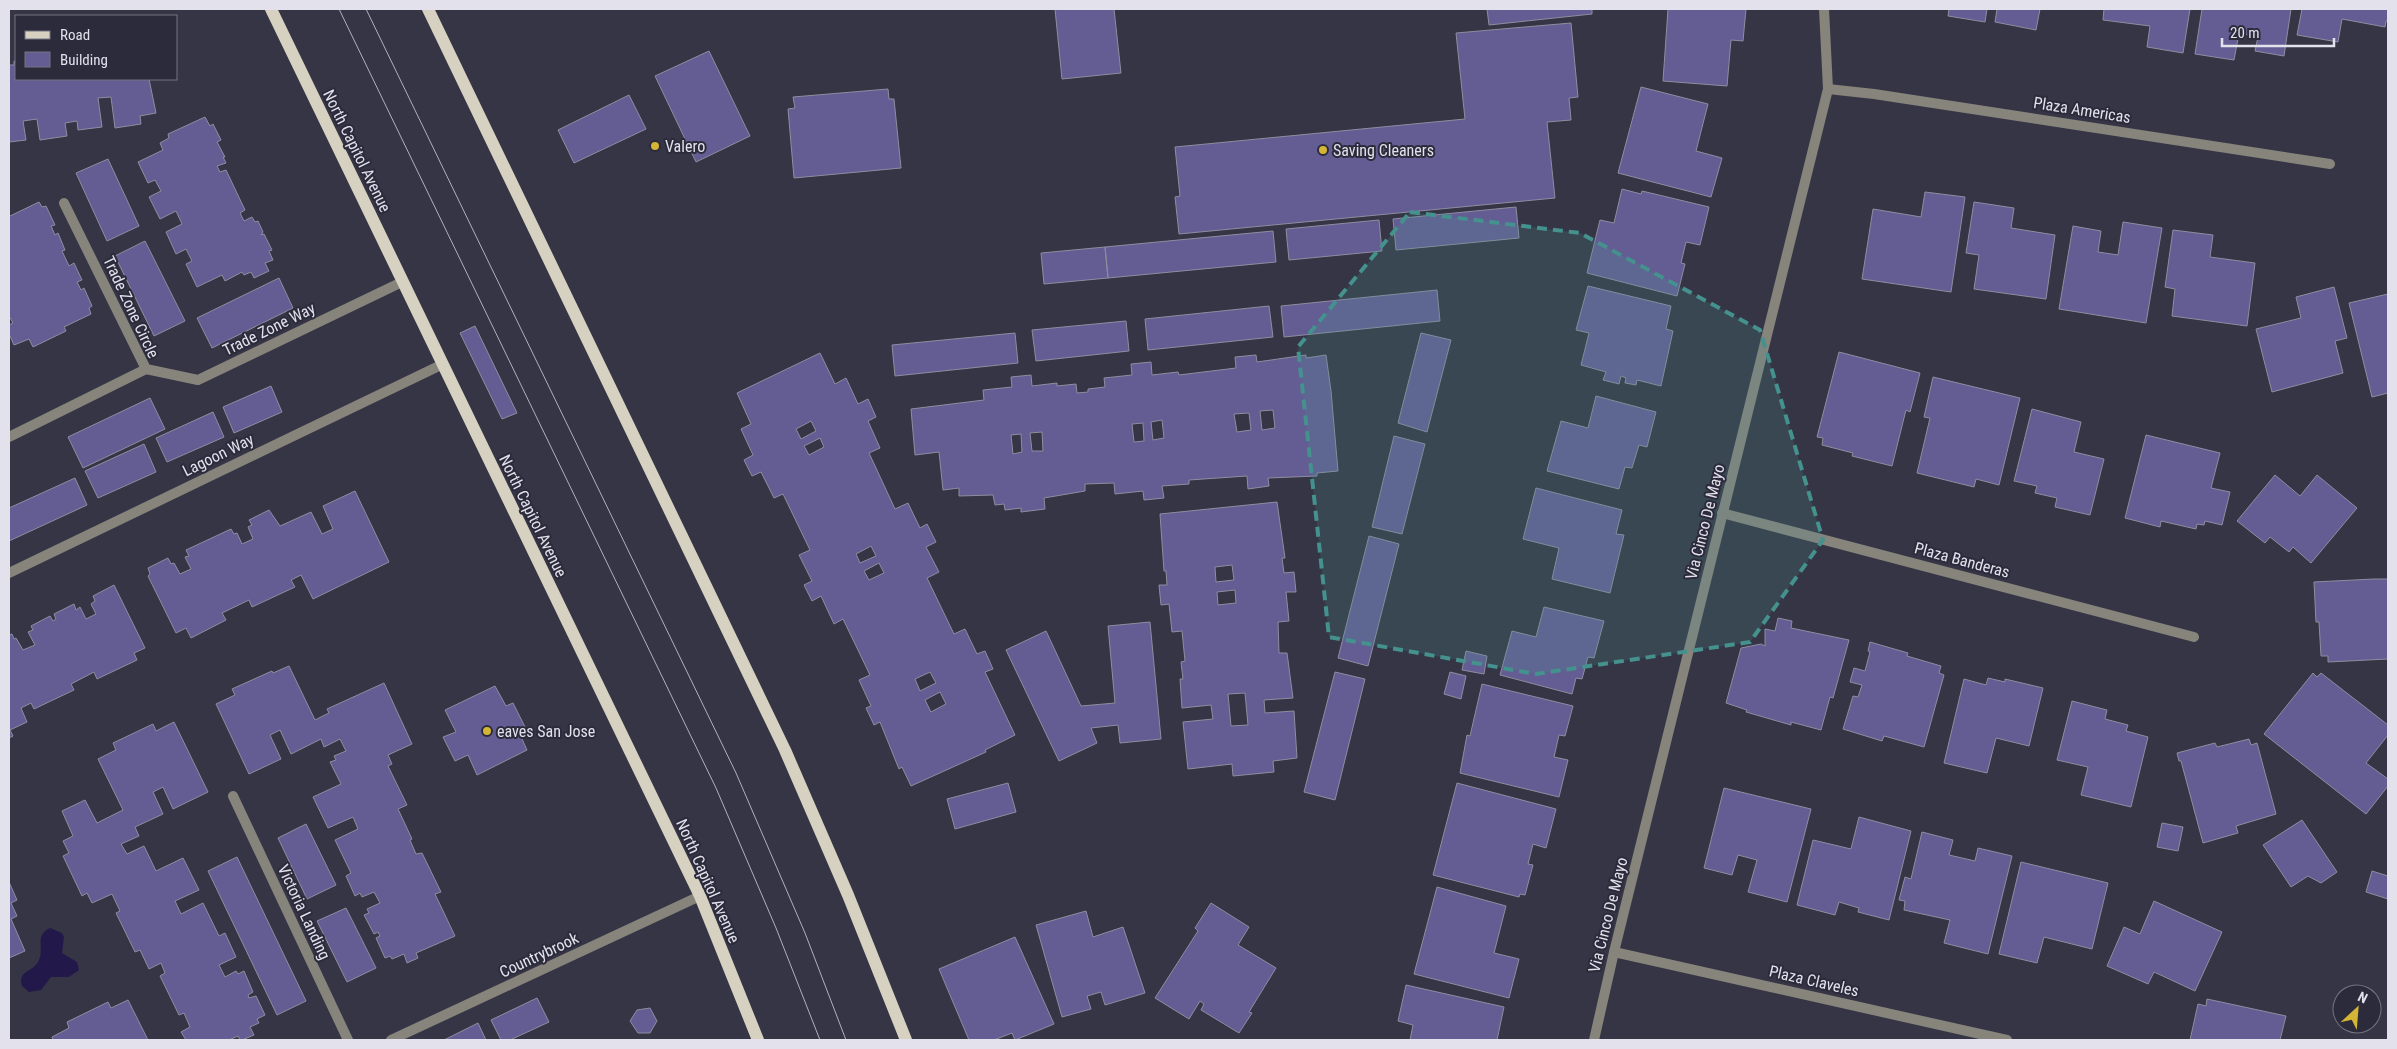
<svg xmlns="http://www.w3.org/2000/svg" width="2397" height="1049" font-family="'Roboto Condensed',sans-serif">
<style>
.water{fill:#221849}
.building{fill:#635d94;stroke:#8e8da0;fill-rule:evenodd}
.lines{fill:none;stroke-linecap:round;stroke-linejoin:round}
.minor{stroke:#87847c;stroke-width:10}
.tertiary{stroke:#87847c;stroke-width:10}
.primary{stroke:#d6d1c0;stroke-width:12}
.tram{stroke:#b1b0bc;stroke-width:1}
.marked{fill:#44918e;fill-opacity:0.2;stroke:#44918e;stroke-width:4;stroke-dasharray:10 6;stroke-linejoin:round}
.poi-dot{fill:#d5b535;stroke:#2c2b3b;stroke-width:2}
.labels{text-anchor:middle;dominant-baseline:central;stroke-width:4;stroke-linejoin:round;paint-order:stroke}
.street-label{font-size:16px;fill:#e2e1ec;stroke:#2c2b3b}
.poi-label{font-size:16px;fill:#e2e1ec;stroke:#2c2b3b;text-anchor:start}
</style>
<rect width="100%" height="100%" fill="#363545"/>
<path class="water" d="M 50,928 L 62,933 L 64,937 L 62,953 L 77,962 L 79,970 L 69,977 L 51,977 L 41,990 L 29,992 L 22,986 C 18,970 31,973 38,962 C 46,949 33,936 50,928 Z"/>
<path class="building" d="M 1055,9 L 1114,9 L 1121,73 L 1062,79 Z
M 1487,9 L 1592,9 L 1592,14 L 1489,25 Z
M 1668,9 L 1746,9 L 1743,41 L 1731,40 L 1727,86 L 1663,81 Z
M 1949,9 L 1987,9 L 1985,22 L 1948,16 Z
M 1997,9 L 2040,9 L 2036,30 L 1995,22 Z
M 2104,9 L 2190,9 L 2183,53 L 2147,47 L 2150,26 L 2103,20 Z
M 2202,9 L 2291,9 L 2284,56 L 2255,51 L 2258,37 L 2239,33 L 2234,60 L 2195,54 Z
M 2302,9 L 2388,9 L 2388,21 L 2386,21 L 2385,27 L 2342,19 L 2338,42 L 2297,35 Z
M 1571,23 L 1578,97 L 1569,98 L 1571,120 L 1547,122 L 1555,198 L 1179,234 L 1175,197 L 1180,196 L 1175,147 L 1465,119 L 1456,33 Z
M 709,51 L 750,136 L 696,162 L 655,76 Z
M 14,61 L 16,61 L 16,79 L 149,79 L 156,113 L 140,116 L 141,124 L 115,128 L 111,97 L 98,98 L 102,127 L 78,130 L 77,121 L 65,123 L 67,136 L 40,140 L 37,119 L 23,121 L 26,140 L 9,142 L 9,65 L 14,65 Z
M 1641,87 L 1708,104 L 1696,151 L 1722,158 L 1711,197 L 1618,173 Z
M 888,89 L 889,99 L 894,99 L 901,168 L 794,178 L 788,109 L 795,108 L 793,97 Z
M 629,95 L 646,129 L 574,163 L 558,130 Z
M 205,117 L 210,126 L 213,124 L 221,140 L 217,142 L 225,157 L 223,157 L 226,163 L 217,166 L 220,172 L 226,170 L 245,210 L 240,213 L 244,221 L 252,217 L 255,222 L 258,221 L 263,232 L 261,235 L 264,234 L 272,250 L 269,251 L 273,260 L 265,263 L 269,271 L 254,278 L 251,272 L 244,275 L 242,272 L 225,281 L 222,275 L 197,287 L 186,264 L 192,261 L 186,249 L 176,254 L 166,232 L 182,224 L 176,211 L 160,219 L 149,197 L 161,191 L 155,180 L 148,183 L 138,162 L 163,150 L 160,143 L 169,138 L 168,134 Z
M 108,159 L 139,226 L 107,241 L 76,173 Z
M 1622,189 L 1641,194 L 1642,191 L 1709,207 L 1700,245 L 1686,242 L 1681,263 L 1685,264 L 1677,296 L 1587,273 L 1600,220 L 1614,223 Z
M 1925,192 L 1965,197 L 1951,292 L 1862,279 L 1873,209 L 1921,217 Z
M 39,202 L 42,207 L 46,206 L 55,225 L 51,226 L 55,235 L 58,233 L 65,250 L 62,251 L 69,266 L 74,263 L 82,280 L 77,282 L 81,290 L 84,288 L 92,306 L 89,308 L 91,314 L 64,327 L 66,331 L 33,347 L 29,339 L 14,345 L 9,334 L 9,325 L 13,323 L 9,316 L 9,214 L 10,216 Z
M 1974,202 L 2014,208 L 2011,228 L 2055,235 L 2046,299 L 1974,289 L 1979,255 L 1966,253 Z
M 1516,207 L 1519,238 L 1396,250 L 1393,219 Z
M 1379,220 L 1382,251 L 1289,260 L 1286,229 Z
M 2123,222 L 2162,228 L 2146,323 L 2059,309 L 2073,226 L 2101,231 L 2098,252 L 2118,255 Z
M 2173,230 L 2213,235 L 2210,257 L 2255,263 L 2247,326 L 2172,316 L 2175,289 L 2165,287 Z
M 1273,231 L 1276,262 L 1108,278 L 1105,247 Z
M 145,241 L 185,321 L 154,336 L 115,256 Z
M 1105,247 L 1108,278 L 1044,284 L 1041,253 Z
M 279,278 L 293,308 L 212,348 L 197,318 Z
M 1588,286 L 1671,306 L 1666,329 L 1673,331 L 1661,386 L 1637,380 L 1636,385 L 1625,383 L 1626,378 L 1621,376 L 1619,384 L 1603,380 L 1606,372 L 1581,365 L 1589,333 L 1576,330 Z
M 2334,287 L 2347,338 L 2335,341 L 2343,373 L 2272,392 L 2256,329 L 2301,318 L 2296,297 Z
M 1437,290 L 1440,321 L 1284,337 L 1281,306 Z
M 2388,294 L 2388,393 L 2372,397 L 2349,303 Z
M 1269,306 L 1273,337 L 1148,350 L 1145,319 Z
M 1126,321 L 1129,351 L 1036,361 L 1032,330 Z
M 475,326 L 517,413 L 502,419 L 460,333 Z
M 1015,333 L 1018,363 L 895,376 L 892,345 Z
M 1421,333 L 1451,340 L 1427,432 L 1398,423 Z
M 1839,352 L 1920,373 L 1910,412 L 1906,410 L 1892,466 L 1852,456 L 1853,453 L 1822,445 L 1823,438 L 1817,437 Z
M 820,353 L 835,384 L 846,378 L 858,404 L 868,399 L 876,417 L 868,421 L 880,448 L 869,453 L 895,509 L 908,503 L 920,528 L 927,524 L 936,542 L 926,547 L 939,572 L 927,578 L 954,634 L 965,629 L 977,654 L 985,651 L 993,669 L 985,672 L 1015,735 L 985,750 L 986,752 L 911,786 L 902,767 L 899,769 L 880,722 L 874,725 L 866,708 L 871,706 L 859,680 L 870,675 L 843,619 L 834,624 L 821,596 L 812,601 L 804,585 L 812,581 L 799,555 L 810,550 L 783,494 L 774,498 L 761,472 L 752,476 L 744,460 L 753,455 L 741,429 L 751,424 L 737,393 ZM 811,421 L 816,431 L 801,439 L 796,429 ZM 820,438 L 824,447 L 809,455 L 804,446 ZM 871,546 L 876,556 L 860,563 L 856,554 ZM 879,563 L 884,573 L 869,580 L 864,571 ZM 930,672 L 936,683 L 920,691 L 915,679 ZM 940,692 L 946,704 L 931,712 L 925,700 Z
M 1256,355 L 1257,362 L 1306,355 L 1306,358 L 1326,355 L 1331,391 L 1338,471 L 1317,473 L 1317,476 L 1268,478 L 1269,486 L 1248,489 L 1247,476 L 1189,480 L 1189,484 L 1162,486 L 1164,498 L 1144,500 L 1143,491 L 1115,494 L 1114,483 L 1085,484 L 1085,491 L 1044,498 L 1045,509 L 1021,512 L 1021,508 L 1005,510 L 1004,504 L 995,505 L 993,495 L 959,496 L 959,488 L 943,490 L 939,452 L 915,455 L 911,409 L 984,400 L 983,390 L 1012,387 L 1011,377 L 1031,375 L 1032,386 L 1057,383 L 1057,386 L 1076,384 L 1077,393 L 1088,392 L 1088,389 L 1105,387 L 1104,378 L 1132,375 L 1131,364 L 1151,362 L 1152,375 L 1178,372 L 1179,375 L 1236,368 L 1235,357 ZM 1273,410 L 1275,428 L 1262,430 L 1260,411 ZM 1249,413 L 1251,430 L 1237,432 L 1234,414 ZM 1162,420 L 1164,438 L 1153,440 L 1151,422 ZM 1143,423 L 1144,441 L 1134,442 L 1132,424 ZM 1042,432 L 1043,451 L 1032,451 L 1030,433 ZM 1021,434 L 1022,452 L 1013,454 L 1011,435 Z
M 1933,377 L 2020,398 L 1999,485 L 1976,479 L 1974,487 L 1917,473 L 1930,418 L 1924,417 Z
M 271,386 L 282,412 L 234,433 L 223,407 Z
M 1596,396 L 1656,412 L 1647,447 L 1639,445 L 1632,468 L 1625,467 L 1619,489 L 1547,471 L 1561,421 L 1588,428 Z
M 150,398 L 165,429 L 83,468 L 68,437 Z
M 2032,409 L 2081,422 L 2074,452 L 2104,459 L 2090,515 L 2055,507 L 2057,498 L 2035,493 L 2037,486 L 2014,481 Z
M 213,412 L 224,437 L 167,462 L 156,438 Z
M 2146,435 L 2220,453 L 2211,488 L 2230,492 L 2222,525 L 2205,521 L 2204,525 L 2197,524 L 2196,529 L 2161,521 L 2160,527 L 2125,518 Z
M 1394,436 L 1425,444 L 1402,534 L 1372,527 Z
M 144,444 L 156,472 L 98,498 L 85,471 Z
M 2275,475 L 2300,496 L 2317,475 L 2357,508 L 2311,563 L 2293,547 L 2289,552 L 2270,537 L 2265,543 L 2237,521 Z
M 75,478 L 87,505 L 9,541 L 9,508 Z
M 1536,488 L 1622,510 L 1616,534 L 1624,535 L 1610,593 L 1552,579 L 1559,548 L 1523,539 Z
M 355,491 L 389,562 L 313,599 L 301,575 L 291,580 L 295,587 L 252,607 L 249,600 L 222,613 L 226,620 L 191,638 L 186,628 L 176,633 L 148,576 L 150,574 L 148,568 L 168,558 L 171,564 L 174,563 L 180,574 L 191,569 L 185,557 L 189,556 L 186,550 L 231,529 L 234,534 L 237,533 L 242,544 L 253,539 L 248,527 L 252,525 L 249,520 L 269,510 L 280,526 L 311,512 L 322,534 L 333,529 L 323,506 Z
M 1277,502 L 1285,558 L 1282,558 L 1284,573 L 1294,572 L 1296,592 L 1286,592 L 1289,621 L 1278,622 L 1279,653 L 1287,653 L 1293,698 L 1264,700 L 1265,713 L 1294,711 L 1297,758 L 1273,761 L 1274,772 L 1233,776 L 1232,764 L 1188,769 L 1183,722 L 1213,719 L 1211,705 L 1182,708 L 1180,679 L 1183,679 L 1181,662 L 1185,661 L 1182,631 L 1172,632 L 1169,604 L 1161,605 L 1159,585 L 1167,585 L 1166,571 L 1164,571 L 1160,514 ZM 1232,565 L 1234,580 L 1216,582 L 1215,567 ZM 1235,590 L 1236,603 L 1218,605 L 1217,592 ZM 1245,693 L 1248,725 L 1231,726 L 1228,694 Z
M 1369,536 L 1399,544 L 1368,666 L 1338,658 Z
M 2374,579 L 2388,579 L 2388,659 L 2328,662 L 2328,656 L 2321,656 L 2319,622 L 2316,622 L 2314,582 Z
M 114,585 L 145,648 L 134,653 L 137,660 L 97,679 L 94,672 L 71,684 L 74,690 L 34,709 L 31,703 L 21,708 L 27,722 L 10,730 L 13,736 L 9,738 L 9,635 L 12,634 L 14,639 L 16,638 L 23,650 L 35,645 L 28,632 L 33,630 L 31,626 L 50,616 L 53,621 L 56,619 L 54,614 L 74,604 L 76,610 L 80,607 L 86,619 L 96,614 L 91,604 L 95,601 L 93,596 Z
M 1544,607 L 1604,621 L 1594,658 L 1588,657 L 1582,679 L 1576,678 L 1572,694 L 1500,675 L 1512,631 L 1536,637 Z
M 1778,618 L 1792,621 L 1791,628 L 1849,640 L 1833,698 L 1830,697 L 1821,730 L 1791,722 L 1791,725 L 1746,712 L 1747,710 L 1726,703 L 1741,648 L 1761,644 L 1765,646 L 1765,629 L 1775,631 Z
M 1150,622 L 1161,739 L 1120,743 L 1118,725 L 1091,728 L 1097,743 L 1059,761 L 1006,650 L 1046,631 L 1081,706 L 1115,703 L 1108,626 Z
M 1870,642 L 1908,653 L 1907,656 L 1941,666 L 1939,673 L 1944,675 L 1924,747 L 1884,736 L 1882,741 L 1843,729 L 1853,696 L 1858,697 L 1862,685 L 1850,682 L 1854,668 L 1865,671 L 1870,652 L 1868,651 Z
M 1466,651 L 1487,656 L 1484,674 L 1462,670 Z
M 289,666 L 315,720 L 329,713 L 327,709 L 384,683 L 412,744 L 388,755 L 392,764 L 388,766 L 407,805 L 398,809 L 412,839 L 410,840 L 416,854 L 422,853 L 441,892 L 435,894 L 455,936 L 416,953 L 418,958 L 407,963 L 404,954 L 392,959 L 390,956 L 385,958 L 376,938 L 380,936 L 378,932 L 374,934 L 364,915 L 369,913 L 367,909 L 380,903 L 374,892 L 362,897 L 360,893 L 355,896 L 346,876 L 351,873 L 335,840 L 358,829 L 353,817 L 328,828 L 313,797 L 341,784 L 330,762 L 336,760 L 334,756 L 346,751 L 340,739 L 324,747 L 321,739 L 291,754 L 280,730 L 270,735 L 281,759 L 249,774 L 216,704 L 235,695 L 232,689 L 272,671 L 273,673 Z
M 1335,672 L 1365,679 L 1335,800 L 1304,792 Z
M 1450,672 L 1466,676 L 1461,699 L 1444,694 Z
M 2313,673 L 2317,677 L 2321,673 L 2388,725 L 2388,735 L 2366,763 L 2388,779 L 2388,786 L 2366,814 L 2264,734 Z
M 1988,678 L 2005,682 L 2005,679 L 2043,688 L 2029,746 L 1996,738 L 1987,773 L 1944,763 L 1964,679 L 1986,685 Z
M 1482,684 L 1573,706 L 1565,736 L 1559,735 L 1554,757 L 1568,760 L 1559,797 L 1460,773 L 1467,735 L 1470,736 Z
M 495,686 L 506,706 L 513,703 L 525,727 L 518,730 L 527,750 L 477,775 L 468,755 L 455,761 L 443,737 L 456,732 L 445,710 Z
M 2072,701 L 2107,710 L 2105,719 L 2128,725 L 2126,731 L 2148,737 L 2131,807 L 2081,795 L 2088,767 L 2057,760 Z
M 174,722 L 208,792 L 173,809 L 163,787 L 153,792 L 163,814 L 135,827 L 139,836 L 121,844 L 127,854 L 144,846 L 156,871 L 183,858 L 199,890 L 175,901 L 181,914 L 203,903 L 219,936 L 225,933 L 236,957 L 219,965 L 225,977 L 236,971 L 238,974 L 244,971 L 253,992 L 248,995 L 249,998 L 256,996 L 265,1015 L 257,1019 L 259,1023 L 250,1027 L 254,1035 L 242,1040 L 240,1040 L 238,1036 L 229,1040 L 186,1040 L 181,1032 L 190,1027 L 184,1013 L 179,1015 L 160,976 L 165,973 L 161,963 L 149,969 L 140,950 L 135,952 L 116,913 L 120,911 L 112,894 L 92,903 L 87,893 L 82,896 L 63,856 L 69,853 L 63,841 L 73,836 L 62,811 L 85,800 L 97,823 L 123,810 L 98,759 L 116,750 L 113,743 L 153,724 L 156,731 Z
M 2249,739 L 2251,745 L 2257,743 L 2276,814 L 2236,826 L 2238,833 L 2203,843 L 2181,761 L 2179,761 L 2177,753 L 2215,743 L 2217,747 Z
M 1008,783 L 1016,812 L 955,829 L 947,799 Z
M 1457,783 L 1556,809 L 1546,848 L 1533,844 L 1528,864 L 1533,865 L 1525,895 L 1520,894 L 1519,897 L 1433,875 Z
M 1724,788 L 1811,809 L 1787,902 L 1748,892 L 1757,860 L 1738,855 L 1732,875 L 1704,868 Z
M 1859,817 L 1911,831 L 1889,920 L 1858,912 L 1859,908 L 1839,902 L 1835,915 L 1797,905 L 1813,840 L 1851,849 Z
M 2302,820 L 2337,872 L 2321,883 L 2308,876 L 2291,887 L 2263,845 Z
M 2162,823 L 2183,827 L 2178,851 L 2157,847 Z
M 306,824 L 336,885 L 307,899 L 278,838 Z
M 1922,832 L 1953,840 L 1949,855 L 1975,861 L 1978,848 L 2012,856 L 1988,954 L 1944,943 L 1950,920 L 1904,910 L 1905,901 L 1899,900 L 1905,877 L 1911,879 Z
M 237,857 L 306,1001 L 277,1015 L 208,871 Z
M 2021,862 L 2108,883 L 2092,949 L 2044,937 L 2037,963 L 1999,954 Z
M 2372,871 L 2388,876 L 2388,899 L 2366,892 Z
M 9,882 L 17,900 L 11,903 L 17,916 L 11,919 L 25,951 L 9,958 Z
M 1437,887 L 1506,906 L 1494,953 L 1519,959 L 1509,998 L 1414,974 Z
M 2154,901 L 2222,932 L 2195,991 L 2154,972 L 2148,984 L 2107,966 L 2124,927 L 2140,934 Z
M 1211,903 L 1249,927 L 1238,945 L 1276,968 L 1249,1012 L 1252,1013 L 1239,1033 L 1201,1010 L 1204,1004 L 1200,1001 L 1189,1019 L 1155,998 L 1198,931 L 1195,928 Z
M 346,908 L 376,968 L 347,982 L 317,921 Z
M 1086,911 L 1093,937 L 1123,927 L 1145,993 L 1105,1005 L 1101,992 L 1087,996 L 1091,1009 L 1062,1017 L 1036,925 Z
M 1015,937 L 1054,1024 L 1015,1040 L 1012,1033 L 994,1040 L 969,1040 L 939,969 Z
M 1406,985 L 1504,1007 L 1497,1040 L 1410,1040 L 1413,1025 L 1398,1021 Z
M 537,998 L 549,1022 L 510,1040 L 501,1040 L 491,1020 Z
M 2207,999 L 2286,1016 L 2280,1040 L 2190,1040 L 2198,1004 L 2206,1006 Z
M 128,1000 L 148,1040 L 53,1040 L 52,1037 L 69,1028 L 67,1022 L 108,1002 L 111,1008 Z
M 650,1008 L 657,1021 L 650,1033 L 638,1033 L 630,1021 L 637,1010 Z
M 478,1023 L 486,1040 L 444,1040 Z"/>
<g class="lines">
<path class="minor" d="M 1828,89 L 1874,94 L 2330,164
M 146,369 L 198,380 L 402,282
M 9,437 L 146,369 L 64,203
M 1722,513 L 2194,637
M 9,573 L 441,365
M 233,796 L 348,1040
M 1614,952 L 2007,1040
M 391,1040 L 700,896"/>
<path class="tertiary" d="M 1594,1040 L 1614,952 L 1828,89 L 1824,9"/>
<path class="primary" d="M 271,9 L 700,896 L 758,1040
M 428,9 L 785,750 L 848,895 L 906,1040"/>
<path class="tram" d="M 339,9 L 716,788 L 776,928 L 820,1040
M 366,9 L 736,773 L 805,933 L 846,1040"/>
</g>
<path class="marked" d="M 1410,212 L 1580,233 L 1760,330 L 1823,540 L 1750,642 L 1536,674 L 1329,637 L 1298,347 Z"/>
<g class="poi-dot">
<circle cx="655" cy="146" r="5"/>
<circle cx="1323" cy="150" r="5"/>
<circle cx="487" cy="731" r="5"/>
</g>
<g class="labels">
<g class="street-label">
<text transform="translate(2082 110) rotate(9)">Plaza Americas</text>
<text transform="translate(357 151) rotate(64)">North Capitol Avenue</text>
<text transform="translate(131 307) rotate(65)">Trade Zone Circle</text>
<text transform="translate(269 329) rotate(-26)">Trade Zone Way</text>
<text transform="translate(218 455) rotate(-26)">Lagoon Way</text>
<text transform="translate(533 516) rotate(64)">North Capitol Avenue</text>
<text transform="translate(1705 522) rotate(-76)">Via Cinco De Mayo</text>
<text transform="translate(1962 560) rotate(15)">Plaza Banderas</text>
<text transform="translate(708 881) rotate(66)">North Capitol Avenue</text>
<text transform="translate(304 912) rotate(65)">Victoria Landing</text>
<text transform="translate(1608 915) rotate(-76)">Via Cinco De Mayo</text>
<text transform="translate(539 955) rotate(-25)">Countrybrook</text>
<text transform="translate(1814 981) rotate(13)">Plaza Claveles</text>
</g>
<g class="poi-label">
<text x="665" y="146">Valero</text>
<text x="1333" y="150">Saving Cleaners</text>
<text x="497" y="731">eaves San Jose</text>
</g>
</g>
<rect width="2397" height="1049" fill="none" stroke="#e2e1ec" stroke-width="20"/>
<rect x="15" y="15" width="162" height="65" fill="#2c2b3b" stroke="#757482"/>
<rect x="25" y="31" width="25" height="8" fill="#d6d1c0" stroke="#757482"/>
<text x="60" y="40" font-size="15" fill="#e2e1ec">Road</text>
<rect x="25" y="52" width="25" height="15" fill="#635d94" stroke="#757482"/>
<text x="60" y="65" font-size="15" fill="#e2e1ec">Building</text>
<g transform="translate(2357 1009) rotate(26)"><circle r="24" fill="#2c2b3b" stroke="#757482"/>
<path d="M0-4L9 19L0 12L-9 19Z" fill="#d5b535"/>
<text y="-8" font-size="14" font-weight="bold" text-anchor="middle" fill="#e2e1ec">N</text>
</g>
<path d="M2222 38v8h112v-8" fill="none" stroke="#e2e1ec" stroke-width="2.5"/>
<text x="2230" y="38" font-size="15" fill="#e2e1ec" stroke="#2c2b3b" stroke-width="4" paint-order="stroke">20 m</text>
</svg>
